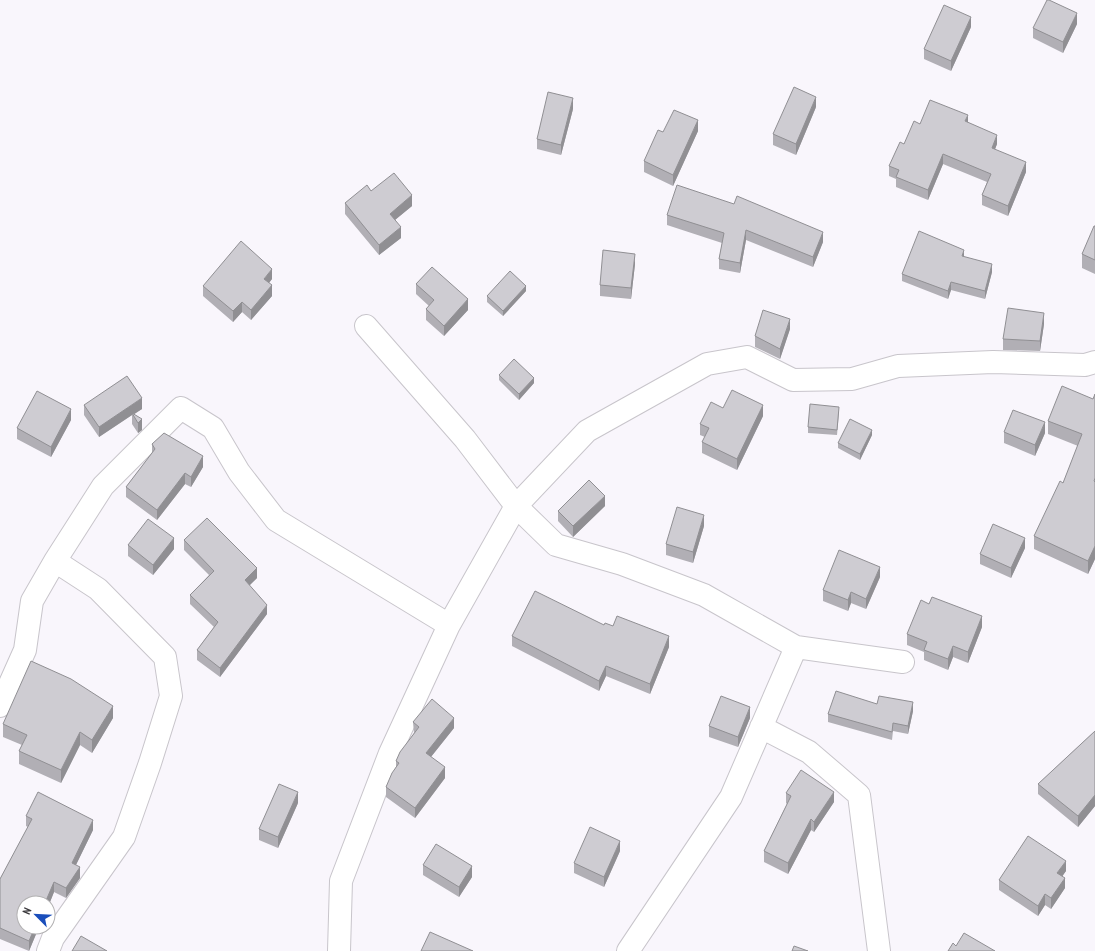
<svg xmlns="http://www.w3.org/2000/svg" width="1095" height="951" font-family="'PT Sans Narrow',sans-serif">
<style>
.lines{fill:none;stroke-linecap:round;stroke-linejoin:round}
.street-casing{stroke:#c8c5cb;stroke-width:24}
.street{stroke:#fff;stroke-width:22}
.wall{fill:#b1afb5}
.shaded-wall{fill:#908f93}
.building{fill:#ceccd2;stroke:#908f93}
</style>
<rect width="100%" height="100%" fill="#f9f6fc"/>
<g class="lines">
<g class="street-casing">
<path id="street" d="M 366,326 L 465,439 L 516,506 L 556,545 L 622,564 L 704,595 L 796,647 L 903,662
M 0,706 L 25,650 L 32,601 L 55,561 L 103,486 L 181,408 L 213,428 L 239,472 L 276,520 L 449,625
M 761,727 L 809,752 L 859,795 L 879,951
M 48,951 L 53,938 L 124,837 L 150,763 L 171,696 L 165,657 L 98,589 L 55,561
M 339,951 L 341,881 L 390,753 L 449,625 L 516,506 L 587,431 L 707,364 L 747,357 L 793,380 L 852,379 L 898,366 L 993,362 L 1085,365 L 1095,362
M 628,951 L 731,797 L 796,647"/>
</g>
<use href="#street" class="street"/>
</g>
<path class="wall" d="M 1077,24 L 1063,53 L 1033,38 L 1033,28 Z
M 971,27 L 951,71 L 924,59 L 924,49 Z
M 816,107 L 796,155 L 773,145 L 773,134 Z
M 573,109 L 561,155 L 537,149 L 537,139 Z
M 968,123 L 997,144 L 995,149 L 1026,172 L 1008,216 L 982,205 L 982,195 L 987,182 L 943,164 L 928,200 L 896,187 L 896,179 L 889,176 L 889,166 L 904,144 L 920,124 Z
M 698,131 L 673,186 L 644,172 L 644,161 L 663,132 Z
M 371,191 L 412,206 L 395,220 L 401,238 L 379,255 L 345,214 L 345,203 Z
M 667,215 L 823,242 L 813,267 L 746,240 L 740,273 L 719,269 L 719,259 L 722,243 L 667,225 Z
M 1095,226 L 1095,274 L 1082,268 L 1082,254 Z
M 964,257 L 992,272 L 985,299 L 951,290 L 948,299 L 902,281 L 902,274 Z
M 635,264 L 631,299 L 600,296 L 600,285 Z
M 272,279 L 269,283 L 272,296 L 251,320 L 242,312 L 233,322 L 203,296 L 203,286 Z
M 416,284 L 468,310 L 444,336 L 426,320 L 426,309 L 429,306 L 416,294 Z
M 526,291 L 503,316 L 487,302 L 487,296 Z
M 1044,324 L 1040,351 L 1003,350 L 1003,339 Z
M 790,329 L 780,359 L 755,347 L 755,336 Z
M 499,375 L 534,383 L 519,400 L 499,380 Z
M 1095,394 L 1095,559 L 1088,574 L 1034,549 L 1034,536 L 1063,483 L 1078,446 L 1048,434 L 1048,421 L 1093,399 Z
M 84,405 L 142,409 L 133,414 L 142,430 L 138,433 L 132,424 L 132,415 L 99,437 L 84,415 Z
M 723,408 L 763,416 L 737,470 L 702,453 L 702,442 L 705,437 L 700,435 L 700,424 Z
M 839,412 L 837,435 L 808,433 L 808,427 Z
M 71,420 L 51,457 L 17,439 L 17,428 Z
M 1004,432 L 1045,433 L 1035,456 L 1004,443 Z
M 872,435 L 860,460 L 838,448 L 838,443 Z
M 152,444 L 203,467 L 191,487 L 185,484 L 157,520 L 126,497 L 126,487 L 152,453 Z
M 605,506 L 573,537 L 558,521 L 558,511 Z
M 704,526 L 693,563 L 666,555 L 666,544 Z
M 184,540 L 257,578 L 249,585 L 267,614 L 220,677 L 197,660 L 197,650 L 214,627 L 190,604 L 190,595 L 209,575 L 184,550 Z
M 128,545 L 174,549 L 153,575 L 128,556 Z
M 1025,548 L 1011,578 L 980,564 L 980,554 Z
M 880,577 L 866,609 L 851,603 L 848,611 L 823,601 L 823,590 Z
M 604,625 L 613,626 L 669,647 L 650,694 L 606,676 L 599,691 L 512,646 L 512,636 Z
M 982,627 L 968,663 L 953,657 L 948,670 L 924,660 L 924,652 L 907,645 L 907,634 Z
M 877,704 L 913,711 L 908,734 L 893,731 L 892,740 L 828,722 L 828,714 Z
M 113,718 L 92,753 L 80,745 L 61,783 L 19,764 L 19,751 L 22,745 L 3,737 L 3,724 Z
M 750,718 L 738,747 L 709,737 L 709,726 Z
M 413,722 L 454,728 L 431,757 L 445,778 L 415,818 L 386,797 L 386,787 L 396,767 L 396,761 L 414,733 Z
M 1095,731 L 1095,806 L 1078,827 L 1038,794 L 1038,784 Z
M 786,793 L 834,802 L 814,832 L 811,830 L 788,874 L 764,862 L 764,851 L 787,804 L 786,803 Z
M 298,803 L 278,848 L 259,840 L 259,829 Z
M 26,816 L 93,830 L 76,865 L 80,878 L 66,898 L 54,892 L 48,907 L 48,903 L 24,927 L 39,927 L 29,951 L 0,939 L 0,879 L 28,827 L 26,826 Z
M 620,851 L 604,887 L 574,873 L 574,863 Z
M 423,865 L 472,877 L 459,897 L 423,875 Z
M 1066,871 L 1062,876 L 1065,888 L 1051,909 L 1045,905 L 1038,916 L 999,890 L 999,880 Z"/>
<path class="shaded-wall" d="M 1077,13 L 1077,24 L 1063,53 L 1063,42 Z
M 971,17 L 971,27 L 951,71 L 951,61 Z
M 816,97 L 816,107 L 796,155 L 796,144 Z
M 573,98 L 573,109 L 561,155 L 561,145 Z
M 968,115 L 968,125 L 965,121 Z
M 698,120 L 698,131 L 673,186 L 673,175 Z
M 997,135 L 997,144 L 992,157 L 992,148 Z
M 943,154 L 943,164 L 928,200 L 928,190 Z
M 1026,162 L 1026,172 L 1008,216 L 1008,206 Z
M 412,195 L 412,206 L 390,224 L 390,214 Z
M 401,227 L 401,238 L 379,255 L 379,245 Z
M 746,230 L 746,240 L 740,273 L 740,263 Z
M 823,232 L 823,242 L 813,267 L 813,257 Z
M 964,250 L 964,258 L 962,256 Z
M 635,254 L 635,264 L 631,299 L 631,288 Z
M 992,264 L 992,272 L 985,299 L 985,291 Z
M 272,269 L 272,279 L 264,289 L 264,279 Z
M 951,282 L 951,290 L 948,299 L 948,291 Z
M 272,285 L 272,296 L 251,320 L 251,310 Z
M 526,286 L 526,291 L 503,316 L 503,311 Z
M 468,299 L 468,310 L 444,336 L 444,326 Z
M 242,302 L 242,312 L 233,322 L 233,311 Z
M 1044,313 L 1044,324 L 1040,351 L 1040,341 Z
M 790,319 L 790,329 L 780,359 L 780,349 Z
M 534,378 L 534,383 L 519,400 L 519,394 Z
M 142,398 L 142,409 L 133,415 L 132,413 L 132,415 L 99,437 L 99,427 Z
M 763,405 L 763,416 L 737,470 L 737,459 Z
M 71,409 L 71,420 L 51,457 L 51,447 Z
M 142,419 L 142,430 L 138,433 L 138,423 Z
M 1045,422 L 1045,433 L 1035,456 L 1035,445 Z
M 872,430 L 872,435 L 860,460 L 860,454 Z
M 203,456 L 203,467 L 191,487 L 191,477 Z
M 185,473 L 185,484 L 157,520 L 157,510 Z
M 605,496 L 605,506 L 573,537 L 573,526 Z
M 704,515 L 704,526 L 693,563 L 693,552 Z
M 174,538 L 174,549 L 153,575 L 153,565 Z
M 1025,538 L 1025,548 L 1011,578 L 1011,568 Z
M 1095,546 L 1095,559 L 1088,574 L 1088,561 Z
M 880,567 L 880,577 L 866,609 L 866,599 Z
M 257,568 L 257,578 L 245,590 L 245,580 Z
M 851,592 L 851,603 L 848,611 L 848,600 Z
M 267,605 L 267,614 L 220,677 L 220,668 Z
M 982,616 L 982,627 L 968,663 L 968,652 Z
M 669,636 L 669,647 L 650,694 L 650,684 Z
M 953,646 L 953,657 L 948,670 L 948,659 Z
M 606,666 L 606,676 L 599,691 L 599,681 Z
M 913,702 L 913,711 L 908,734 L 908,726 Z
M 113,706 L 113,718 L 92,753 L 92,740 Z
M 750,707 L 750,718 L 738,747 L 738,737 Z
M 454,718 L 454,728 L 426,763 L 426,753 Z
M 80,732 L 80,745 L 61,783 L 61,770 Z
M 445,767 L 445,778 L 415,818 L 415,808 Z
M 298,792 L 298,803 L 278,848 L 278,837 Z
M 834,792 L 834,802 L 814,832 L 814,822 Z
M 1095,795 L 1095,806 L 1078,827 L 1078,816 Z
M 811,819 L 811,830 L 788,874 L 788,863 Z
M 93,820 L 93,830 L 72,873 L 72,863 Z
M 620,841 L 620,851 L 604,887 L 604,877 Z
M 1066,861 L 1066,871 L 1057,884 L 1057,873 Z
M 472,866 L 472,877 L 459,897 L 459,887 Z
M 80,867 L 80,878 L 66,898 L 66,888 Z
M 1065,878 L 1065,888 L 1051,909 L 1051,898 Z
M 54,882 L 54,892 L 48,907 L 48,903 L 45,903 Z
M 1045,894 L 1045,905 L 1038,916 L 1038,906 Z
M 35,927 L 39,927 L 29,951 L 29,941 Z"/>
<path class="building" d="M 1047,0 L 1049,0 L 1077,13 L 1063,42 L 1033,28 Z
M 944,5 L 971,17 L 951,61 L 924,49 Z
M 794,87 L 816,97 L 796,144 L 773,134 Z
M 548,92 L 573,98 L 561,145 L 537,139 Z
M 930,100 L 968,115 L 965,121 L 997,135 L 992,148 L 1026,162 L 1008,206 L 982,195 L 991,174 L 943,154 L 928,190 L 896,177 L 899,170 L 889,166 L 900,142 L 904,144 L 914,121 L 920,124 Z
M 674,110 L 698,120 L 673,175 L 644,161 L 658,130 L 663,132 Z
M 394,173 L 412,195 L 390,214 L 401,227 L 379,245 L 345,203 L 367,185 L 371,191 Z
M 677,185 L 734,204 L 737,196 L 823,232 L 813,257 L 746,230 L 740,263 L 719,259 L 724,233 L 667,215 Z
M 1094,226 L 1095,226 L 1095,260 L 1082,254 Z
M 919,231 L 964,250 L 962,256 L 992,264 L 985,291 L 951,282 L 948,291 L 902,274 Z
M 241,241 L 272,269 L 264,279 L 272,285 L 251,310 L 242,302 L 233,311 L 203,286 Z
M 603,250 L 635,254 L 631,288 L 600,285 Z
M 432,267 L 468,299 L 444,326 L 426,309 L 434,300 L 416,284 Z
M 510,271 L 526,286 L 503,311 L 487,296 Z
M 1008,308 L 1044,313 L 1040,341 L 1003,339 Z
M 763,310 L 790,319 L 780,349 L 755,336 Z
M 514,359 L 534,378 L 519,394 L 499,375 Z
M 127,376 L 142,398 L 99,427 L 84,405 Z
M 1062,386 L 1093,399 L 1095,394 L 1095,478 L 1094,481 L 1095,482 L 1095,546 L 1088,561 L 1034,536 L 1060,481 L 1063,483 L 1082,434 L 1048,421 Z
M 732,390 L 763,405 L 737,459 L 702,442 L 709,428 L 700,424 L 711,402 L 723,408 Z
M 37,391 L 71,409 L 51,447 L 17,428 Z
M 810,404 L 839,407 L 837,430 L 808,427 Z
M 1013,410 L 1045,422 L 1035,445 L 1004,432 Z
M 132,413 L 142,419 L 138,423 Z
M 850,419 L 872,430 L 860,454 L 838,443 Z
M 164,433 L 203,456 L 191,477 L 185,473 L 157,510 L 126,487 L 155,449 L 152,444 Z
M 589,480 L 605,496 L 573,526 L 558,511 Z
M 677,507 L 704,515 L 693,552 L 666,544 Z
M 207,518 L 257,568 L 245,580 L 267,605 L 220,668 L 197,650 L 218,622 L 190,595 L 214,571 L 184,540 Z
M 148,519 L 174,538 L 153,565 L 128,545 Z
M 993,524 L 1025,538 L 1011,568 L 980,554 Z
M 839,550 L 880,567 L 866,599 L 851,592 L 848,600 L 823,590 Z
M 535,591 L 604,625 L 605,623 L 613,626 L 617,616 L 669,636 L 650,684 L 606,666 L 599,681 L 512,636 Z
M 932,597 L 982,616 L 968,652 L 953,646 L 948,659 L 924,650 L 927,642 L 907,634 L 921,600 L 929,604 Z
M 31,661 L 71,679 L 113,706 L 92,740 L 80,732 L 61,770 L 19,751 L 27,735 L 3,724 Z
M 836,691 L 877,704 L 879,696 L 913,702 L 908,726 L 893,723 L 892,732 L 828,714 Z
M 721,696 L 750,707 L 738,737 L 709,726 Z
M 432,699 L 454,718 L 426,753 L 445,767 L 415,808 L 386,787 L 392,773 L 399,763 L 396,761 L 400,752 L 419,727 L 413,722 Z
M 1095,731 L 1095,795 L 1078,816 L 1038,784 Z
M 801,770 L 834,792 L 814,822 L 811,819 L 788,863 L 764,851 L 791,796 L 786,793 Z
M 279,784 L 298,792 L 278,837 L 259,829 Z
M 38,792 L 93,820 L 72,863 L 80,867 L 66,888 L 54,882 L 45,903 L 24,903 L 24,927 L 35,927 L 29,941 L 0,928 L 0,879 L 32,819 L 26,816 Z
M 590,827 L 620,841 L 604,877 L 574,863 Z
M 1028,836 L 1066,861 L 1057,873 L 1065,878 L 1051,898 L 1045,894 L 1038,906 L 999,880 Z
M 436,844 L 472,866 L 459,887 L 423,865 Z
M 430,932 L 473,951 L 421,951 Z
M 964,933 L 995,951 L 948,951 L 953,943 L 956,946 Z
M 81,936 L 107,951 L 72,951 Z
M 794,946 L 808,951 L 792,951 Z"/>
<g transform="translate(36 915) rotate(294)"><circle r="19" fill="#ffffff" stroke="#b1b0b1"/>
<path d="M0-3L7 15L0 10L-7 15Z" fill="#1a4ebb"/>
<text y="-6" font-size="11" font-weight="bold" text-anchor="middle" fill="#3b393c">N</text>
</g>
</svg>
